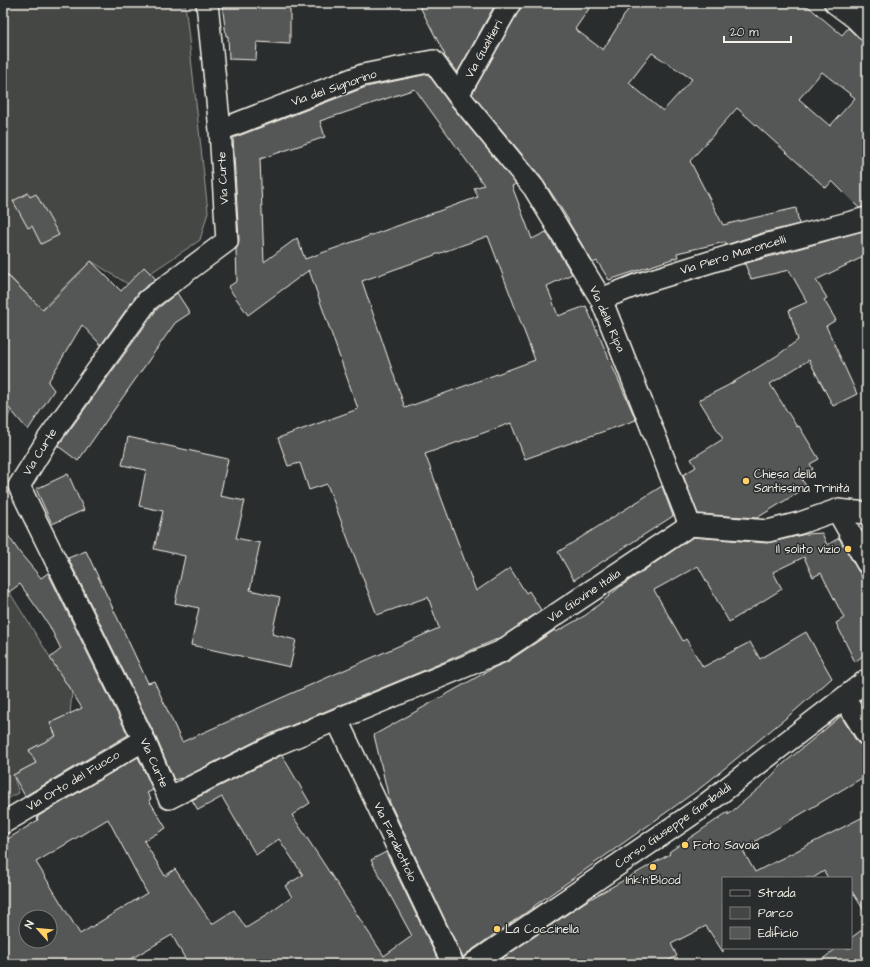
<svg xmlns="http://www.w3.org/2000/svg" width="870" height="967" font-family="'Architects Daughter',sans-serif">
<style>
.green{fill:#444645;stroke:#9c9c96}
.building{fill:#555756;stroke:#f4f1e8;fill-rule:evenodd}
.lines{fill:none;stroke-linecap:round;stroke-linejoin:round}
.street-casing{stroke:#f4f1e8;stroke-width:24}
.street{stroke:#2a2d2e;stroke-width:21}
.poi-dot{fill:#ffd166;stroke:#2a2d2e;stroke-width:1.5}
.labels{text-anchor:middle;dominant-baseline:central;stroke-width:3;stroke-linejoin:round;paint-order:stroke}
.street-label{font-size:12px;fill:#f4f1e8;stroke:#2a2d2e}
.poi-label{font-size:12px;fill:#f4f1e8;stroke:#2a2d2e;text-anchor:start}
</style>
<rect width="100%" height="100%" fill="#2a2d2e"/>
<filter id="ink" filterUnits="userSpaceOnUse"><feTurbulence type="fractalNoise" baseFrequency=".025" numOctaves="2"/><feDisplacementMap in="SourceGraphic" scale="8" xChannelSelector="R" yChannelSelector="G"/><feConvolveMatrix kernelMatrix="1 2 1 2 8 2 1 2 1" color-interpolation-filters="sRGB"/></filter>
<g filter="url(#ink)">
<path class="green" d="M 3,3 L 185,3 L 208,212 L 200,240 L 131,286 L 91,261 L 42,309 L 3,270 Z
M 3,400 L 11,410 L 3,430 Z
M 3,582 L 72,692 L 70,714 L 50,723 L 56,736 L 29,750 L 36,763 L 13,775 L 19,793 L 3,801 Z"/>
<path class="building" d="M 222,3 L 290,3 L 290,44 L 257,42 L 256,60 L 229,59 L 228,36 L 226,36 Z
M 418,3 L 496,3 L 457,73 L 444,55 L 445,55 Z
M 522,3 L 593,3 L 575,29 L 603,50 L 632,3 L 804,3 L 842,35 L 848,28 L 859,38 L 864,41 L 867,42 L 867,206 L 859,208 L 832,181 L 826,188 L 737,108 L 690,161 L 723,225 L 796,208 L 799,224 L 762,233 L 726,245 L 725,242 L 677,253 L 678,257 L 609,280 L 597,261 L 593,263 L 568,221 L 569,221 L 558,203 L 540,176 L 472,94 L 520,9 ZM 652,53 L 692,79 L 663,111 L 629,83 ZM 822,72 L 855,98 L 830,126 L 799,99 Z
M 428,74 L 449,103 L 516,184 L 512,186 L 532,239 L 546,232 L 572,274 L 547,286 L 558,316 L 586,306 L 636,420 L 525,459 L 511,423 L 425,454 L 476,591 L 510,568 L 526,593 L 529,591 L 541,610 L 502,637 L 425,670 L 268,735 L 181,779 L 181,778 L 174,780 L 155,735 L 68,558 L 86,551 L 148,683 L 154,681 L 182,742 L 439,628 L 428,597 L 377,615 L 327,484 L 309,490 L 300,463 L 288,466 L 278,438 L 358,409 L 309,270 L 248,315 L 228,287 L 237,281 L 236,249 L 238,246 L 239,240 L 233,138 L 366,87 ZM 415,89 L 484,185 L 474,188 L 478,197 L 305,259 L 297,238 L 264,262 L 260,159 L 325,137 L 320,121 ZM 488,236 L 535,360 L 405,408 L 362,281 Z
M 28,193 L 30,197 L 36,194 L 59,235 L 41,244 L 32,226 L 28,228 L 13,201 Z
M 867,230 L 867,255 L 816,280 L 827,298 L 824,300 L 836,320 L 826,326 L 857,394 L 833,406 L 809,360 L 770,384 L 797,427 L 799,426 L 819,459 L 810,464 L 813,469 L 800,477 L 807,487 L 757,518 L 698,514 L 683,475 L 696,467 L 691,459 L 723,439 L 699,400 L 727,386 L 752,371 L 778,355 L 798,340 L 789,310 L 807,302 L 789,270 L 751,279 L 745,264 L 743,264 L 768,257 Z
M 91,261 L 121,291 L 144,267 L 156,279 L 138,293 L 101,345 L 82,325 L 48,382 L 54,390 L 28,430 L 3,401 L 3,271 L 43,310 Z
M 177,293 L 190,313 L 175,323 L 78,461 L 58,446 L 157,309 Z
M 128,437 L 228,459 L 220,496 L 245,501 L 236,538 L 260,543 L 250,590 L 280,597 L 272,634 L 296,640 L 290,667 L 191,645 L 199,608 L 175,603 L 185,556 L 154,549 L 163,511 L 139,506 L 146,470 L 122,465 Z
M 68,474 L 84,510 L 52,524 L 36,489 Z
M 662,486 L 673,516 L 574,580 L 558,552 Z
M 3,528 L 20,553 L 41,578 L 48,573 L 128,735 L 25,796 L 13,775 L 36,763 L 29,750 L 56,736 L 50,723 L 82,708 L 50,658 L 61,649 L 49,625 L 20,584 L 9,592 L 3,582 Z
M 822,533 L 827,545 L 839,538 L 857,569 L 859,572 L 867,587 L 867,652 L 855,662 L 836,623 L 844,618 L 821,573 L 813,577 L 804,557 L 773,572 L 782,589 L 729,622 L 698,566 L 654,590 L 683,641 L 686,639 L 703,667 L 750,642 L 760,659 L 806,632 L 832,678 L 797,709 L 703,786 L 653,822 L 534,906 L 534,907 L 466,954 L 463,958 L 390,803 L 374,735 L 495,667 L 507,662 L 555,630 L 556,632 L 586,615 L 621,586 L 693,537 L 767,543 L 806,534 Z
M 867,695 L 867,712 L 860,701 Z
M 841,716 L 857,742 L 862,746 L 867,747 L 867,775 L 742,849 L 755,872 L 867,815 L 867,915 L 851,890 L 851,878 L 828,878 L 824,871 L 813,878 L 723,878 L 723,952 L 706,926 L 671,944 L 677,956 L 662,964 L 494,964 L 585,902 L 670,854 L 669,852 L 728,812 L 728,815 L 764,784 L 783,764 Z
M 282,755 L 310,803 L 292,815 L 384,956 L 412,936 L 371,860 L 386,852 L 440,964 L 188,964 L 172,935 L 122,964 L 3,964 L 3,842 L 38,820 L 37,817 L 138,757 L 153,790 L 147,793 L 151,799 L 149,800 L 166,828 L 144,841 L 165,876 L 175,869 L 212,924 L 234,910 L 246,928 L 267,915 L 292,897 L 285,886 L 303,875 L 279,839 L 256,855 L 222,797 L 198,810 L 192,800 ZM 108,819 L 147,893 L 80,934 L 36,862 ZM 26,917 L 50,917 L 50,941 L 26,941 Z
M 867,926 L 867,964 L 816,964 L 837,948 L 851,948 L 851,938 Z"/>
<g class="lines">
<g class="street-casing">
<path id="street" d="M 207,3 L 220,130 L 227,241 L 148,300 L 48,439 L 19,486 L 144,740 L 169,798 L 273,746 L 500,652 L 690,525 L 768,531 L 800,523 L 837,510
M 835,3 L 855,18 L 867,30
M 855,18 L 866,3
M 458,95 L 510,3
M 220,130 L 363,75 L 433,61 L 458,95 L 534,188 L 601,299 L 690,525
M 601,299 L 639,284 L 765,245 L 867,218
M 867,513 L 837,510 L 867,563
M 844,698 L 867,735
M 337,720 L 453,964
M 3,823 L 144,740
M 473,964 L 701,808 L 867,680"/>
</g>
<use href="#street" class="street"/>
</g>
</g>
<g class="poi-dot">
<circle cx="746" cy="481" r="4"/>
<circle cx="848" cy="549" r="4"/>
<circle cx="685" cy="845" r="4"/>
<circle cx="653" cy="867" r="4"/>
<circle cx="497" cy="929" r="4"/>
</g>
<g class="labels">
<g class="street-label">
<text transform="translate(484 49) rotate(-61)">Via Gualtieri</text>
<text transform="translate(334 88) rotate(-19)">Via del Signorino</text>
<text transform="translate(223 178) rotate(-93)">Via Curte</text>
<text transform="translate(733 255) rotate(-17)">Via Piero Maroncelli</text>
<text transform="translate(607 319) rotate(66)">Via della Ripa</text>
<text transform="translate(40 452) rotate(-58)">Via Curte</text>
<text transform="translate(584 596) rotate(-34)">Via Giovine Italia</text>
<text transform="translate(154 763) rotate(66)">Via Curte</text>
<text transform="translate(73 781) rotate(-31)">Via Orto del Fuoco</text>
<text transform="translate(673 826) rotate(-35)">Corso Giuseppe Garibaldi</text>
<text transform="translate(395 842) rotate(65)">Via Farabottolo</text>
</g>
<g class="poi-label">
<text x="754" y="474">Chiesa della<tspan x="754" dy="14">Santissima Trinità</tspan></text>
<text x="840" y="549" text-anchor="end">Il solito vizio</text>
<text x="693" y="845">Foto Savoia</text>
<text x="653" y="880" text-anchor="middle">Ink'n'Blood</text>
<text x="505" y="929">La Coccinella</text>
</g>
</g>
<rect width="870" height="967" fill="none" stroke="#2a2d2e" stroke-width="16"/>
<rect x="8" y="8" width="854" height="951" fill="none" stroke="#f4f1e8" stroke-width="1.5" filter="url(#ink)"/>
<rect x="722" y="877" width="130" height="72" fill="#2a2d2e" stroke="#7b7b78"/>
<rect x="730" y="890" width="20" height="6" fill="#2a2d2e" stroke="#7b7b78"/>
<text x="758" y="897" font-size="12" fill="#f4f1e8">Strada</text>
<rect x="730" y="907" width="20" height="12" fill="#444645" stroke="#7b7b78"/>
<text x="758" y="917" font-size="12" fill="#f4f1e8">Parco</text>
<rect x="730" y="927" width="20" height="12" fill="#555756" stroke="#7b7b78"/>
<text x="758" y="937" font-size="12" fill="#f4f1e8">Edificio</text>
<g transform="translate(38 929) rotate(297)"><circle r="19" fill="#2a2d2e" stroke="#7b7b78"/>
<path d="M0-3L7 15L0 10L-7 15Z" fill="#ffd166"/>
<text y="-6" font-size="11" font-weight="bold" text-anchor="middle" fill="#f4f1e8">N</text>
</g>
<path d="M724 36v6h67v-6" fill="none" stroke="#f4f1e8" stroke-width="2"/>
<text x="730" y="36" font-size="12" fill="#f4f1e8" stroke="#2a2d2e" stroke-width="3" paint-order="stroke">20 m</text>
</svg>
